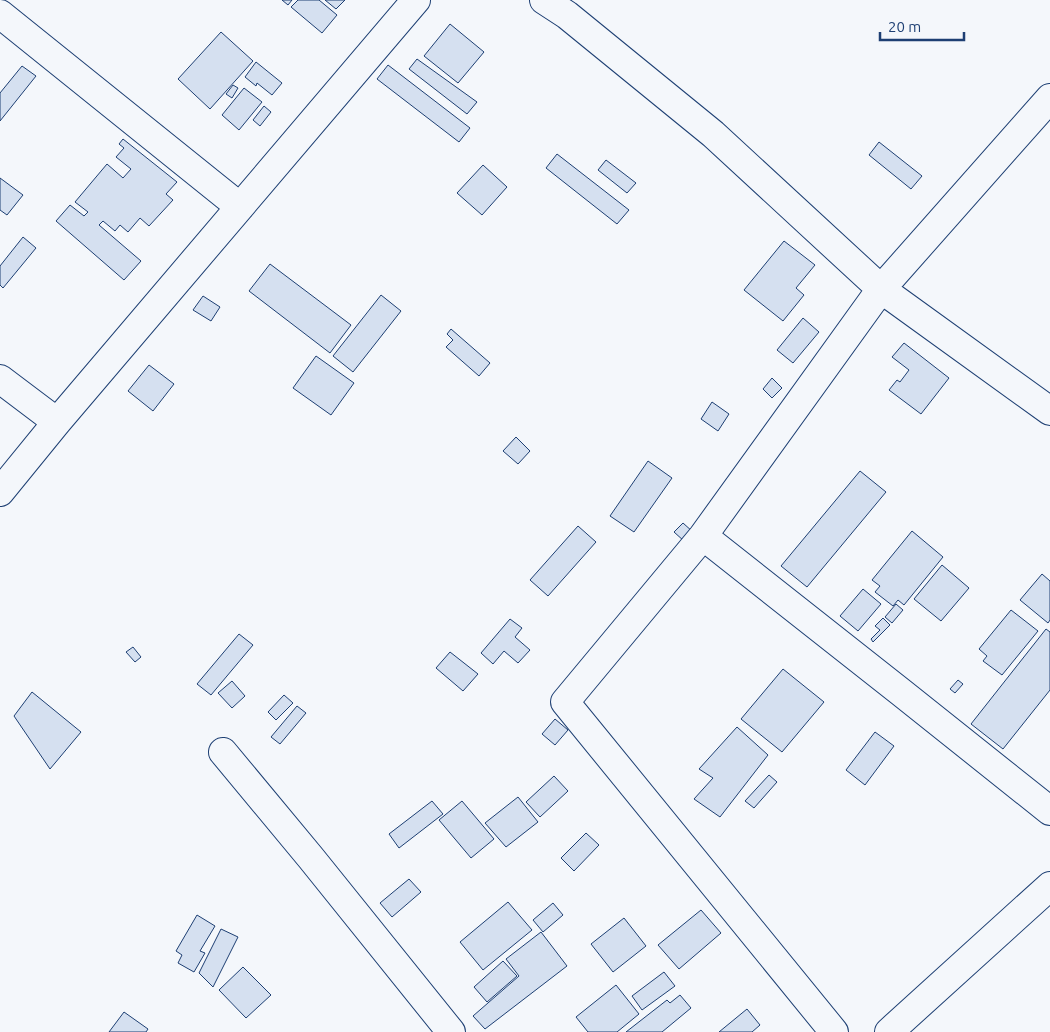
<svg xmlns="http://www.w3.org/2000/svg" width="1050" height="1032" font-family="Ubuntu,sans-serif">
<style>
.building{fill:#d5e0f0;stroke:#1d3f73}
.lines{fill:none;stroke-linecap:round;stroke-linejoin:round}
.minor-casing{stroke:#1d3f73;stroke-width:30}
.minor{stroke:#f4f7fb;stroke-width:28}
</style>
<rect width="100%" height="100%" fill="#f4f7fb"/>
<path class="building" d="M 282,0 L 292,0 L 288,5 Z
M 298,0 L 319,0 L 337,15 L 322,33 L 291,7 Z
M 325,0 L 345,0 L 336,9 Z
M 450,24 L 484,52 L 458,83 L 424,56 Z
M 221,32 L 253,61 L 210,109 L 178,79 Z
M 417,59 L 477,102 L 467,114 L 409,69 Z
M 256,62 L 282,83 L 272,95 L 257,83 L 256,86 L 245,77 Z
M 388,65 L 470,128 L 459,142 L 377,79 Z
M 22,66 L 36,76 L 0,121 L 0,93 Z
M 233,85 L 238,88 L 232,98 L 226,94 Z
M 244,88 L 262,102 L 239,130 L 222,115 Z
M 264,106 L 271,112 L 260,126 L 253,120 Z
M 123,139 L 177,182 L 166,194 L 173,200 L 149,226 L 140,218 L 128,232 L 120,225 L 115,231 L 103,221 L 99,225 L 141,261 L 124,280 L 56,221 L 70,205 L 84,216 L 88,212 L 75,202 L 107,164 L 123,178 L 131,169 L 116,157 L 124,148 L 119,144 Z
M 879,142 L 922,176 L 911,189 L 869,155 Z
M 557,154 L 629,210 L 617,224 L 546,168 Z
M 606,160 L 636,183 L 627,193 L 598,170 Z
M 483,165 L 507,187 L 482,215 L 457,193 Z
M 0,178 L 23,195 L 7,215 L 0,210 Z
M 23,237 L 36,248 L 3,288 L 0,285 L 0,266 Z
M 784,241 L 815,265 L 796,288 L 804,295 L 783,321 L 744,290 Z
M 270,264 L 351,325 L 330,353 L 249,291 Z
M 381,295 L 401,311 L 353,372 L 333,356 Z
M 203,296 L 220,307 L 211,321 L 193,310 Z
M 803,318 L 819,332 L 793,363 L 777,350 Z
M 451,329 L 490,363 L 479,376 L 446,347 L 453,340 L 447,334 Z
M 904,343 L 949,378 L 921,414 L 889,390 L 897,380 L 900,382 L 909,370 L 892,357 Z
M 316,356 L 354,383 L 331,415 L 293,388 Z
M 149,365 L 174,384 L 153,411 L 128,391 Z
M 772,378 L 782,388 L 772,398 L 763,389 Z
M 712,402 L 729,414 L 718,431 L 701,419 Z
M 516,437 L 530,451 L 518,464 L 503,451 Z
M 648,461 L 672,478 L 634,532 L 610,516 Z
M 860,471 L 886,492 L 807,587 L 781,566 Z
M 683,523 L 693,532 L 684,541 L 674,532 Z
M 578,526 L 596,542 L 548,596 L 530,580 Z
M 912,531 L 943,557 L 904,605 L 898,600 L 893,606 L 875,592 L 880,586 L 872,580 Z
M 942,565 L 969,588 L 941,621 L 914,599 Z
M 1042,574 L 1050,581 L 1050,620 L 1048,623 L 1020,600 Z
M 863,589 L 881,604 L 858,631 L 840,616 Z
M 896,604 L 903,610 L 892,623 L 885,617 Z
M 1011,610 L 1038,631 L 1002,675 L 983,661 L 987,656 L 979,649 Z
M 883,618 L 890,625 L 873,642 L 871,639 L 880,630 L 875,626 Z
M 510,619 L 522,628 L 515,637 L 530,650 L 518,663 L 504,651 L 493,664 L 481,653 Z
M 1046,629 L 1050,632 L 1050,690 L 1003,749 L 971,724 Z
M 239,634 L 253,645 L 211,695 L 197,684 Z
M 133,647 L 141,657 L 135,662 L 126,652 Z
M 450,652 L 478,674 L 463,691 L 436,668 Z
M 783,669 L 824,702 L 782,752 L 741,719 Z
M 958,680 L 963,684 L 955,693 L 950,689 Z
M 232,681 L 245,696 L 232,708 L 218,693 Z
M 32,692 L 81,732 L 50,769 L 14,716 Z
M 284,695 L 293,703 L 276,720 L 268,712 Z
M 297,706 L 306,713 L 280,744 L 271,737 Z
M 555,719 L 568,730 L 555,745 L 542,734 Z
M 737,727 L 768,755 L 720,817 L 694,799 L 713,778 L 699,769 Z
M 875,732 L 894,746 L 865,785 L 846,770 Z
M 769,775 L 777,782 L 754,808 L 745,801 Z
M 554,776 L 568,791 L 540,817 L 526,802 Z
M 518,797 L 538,822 L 506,847 L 485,823 Z
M 432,801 L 443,814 L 399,848 L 389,834 Z
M 462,801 L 494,839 L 471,858 L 439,820 Z
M 586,833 L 599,845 L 574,871 L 561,858 Z
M 409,879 L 421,892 L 392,917 L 380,903 Z
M 508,902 L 532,930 L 483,970 L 460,942 Z
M 553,903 L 563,915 L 543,932 L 533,920 Z
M 701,910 L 721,933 L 679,969 L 658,945 Z
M 197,915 L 215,926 L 200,951 L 205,953 L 194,972 L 178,963 L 182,955 L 176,951 Z
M 624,918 L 646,946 L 613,972 L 591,944 Z
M 221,929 L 238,937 L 213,987 L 199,973 Z
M 541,932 L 567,966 L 485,1029 L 473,1016 L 519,976 L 506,959 Z
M 503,961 L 517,976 L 487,1002 L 474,987 Z
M 243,967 L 271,995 L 246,1018 L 219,990 Z
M 664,972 L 675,986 L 642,1010 L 632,996 Z
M 616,985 L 639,1014 L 617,1032 L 588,1032 L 576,1017 Z
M 680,995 L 691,1008 L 662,1032 L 626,1032 L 667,1000 L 670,1003 Z
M 747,1009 L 760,1025 L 752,1032 L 719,1032 Z
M 124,1012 L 148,1029 L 146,1032 L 109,1032 Z"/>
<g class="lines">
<g class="minor-casing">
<path id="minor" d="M 544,0 L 567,15 L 713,134 L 881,289 L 1050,411
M 0,14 L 240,207
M 0,379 L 57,422
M 0,492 L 57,422 L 416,0
M 703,536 L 902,693 L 1050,811
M 223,752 L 311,858 L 451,1032
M 834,1032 L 565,702 L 703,536 L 881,289 L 1050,98
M 889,1032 L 1050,886"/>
</g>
<use href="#minor" class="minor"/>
</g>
<path d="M880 32v8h84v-8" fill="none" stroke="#1d3f73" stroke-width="2.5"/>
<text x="888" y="32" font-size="15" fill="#1d3f73" stroke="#f4f7fb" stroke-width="4" paint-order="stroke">20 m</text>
</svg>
